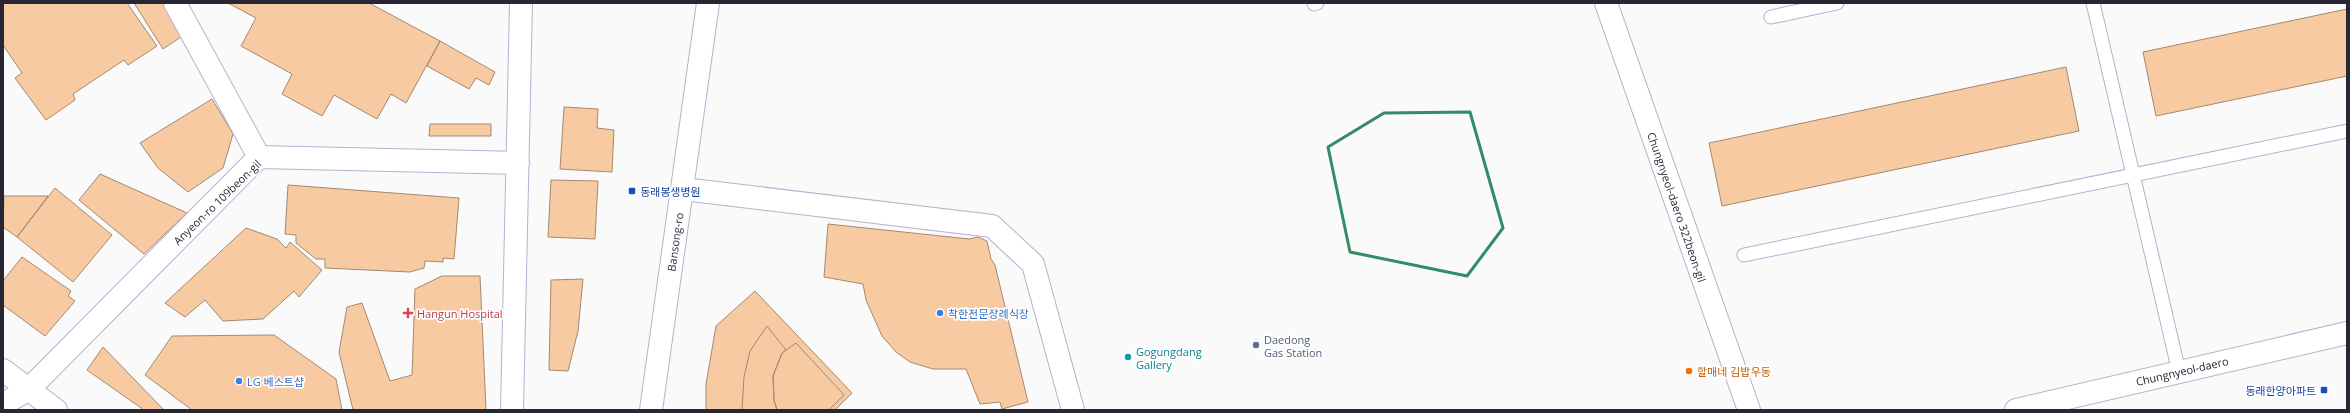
<svg xmlns="http://www.w3.org/2000/svg" width="2350" height="413" font-family="'Open Sans','Noto Sans KR',sans-serif">
<style>
.building{fill:#f8caa1;stroke:#a48971}
.lines{fill:none;stroke-linecap:round;stroke-linejoin:round}
.service-casing{stroke:#b7b0d1;stroke-width:15}
.minor-casing{stroke:#b7b0d1;stroke-width:24}
.secondary-casing{stroke:#b7b0d1;stroke-width:24}
.primary-casing{stroke:#b7b0d1;stroke-width:24}
.service{stroke:#fff;stroke-width:13}
.minor{stroke:#fff;stroke-width:22}
.secondary{stroke:#fff;stroke-width:22}
.primary{stroke:#fff;stroke-width:22}
.marked{fill:none;stroke:#318d63;stroke-width:3;stroke-linejoin:round}
.transit-dot{fill:#1a4fb4;stroke:#fff;stroke-width:1.5}
.health-dot{fill:#e0444e;stroke:#fff;stroke-width:1.5}
.shop-dot{fill:#3f7fe0;stroke:#fff;stroke-width:1.5}
.service-dot{fill:#5c6f8a;stroke:#fff;stroke-width:1.5}
.culture-dot{fill:#0f9aa8;stroke:#fff;stroke-width:1.5}
.food-dot{fill:#e8710a;stroke:#fff;stroke-width:1.5}
.labels{text-anchor:middle;dominant-baseline:central;stroke-width:3.5;stroke-linejoin:round;paint-order:stroke}
.transit-label{font-size:11px;fill:#164399;stroke:#fff;text-anchor:start}
.street-label{font-size:11px;fill:#292633;stroke:#fff}
.health-label{font-size:11px;fill:#be3a42;stroke:#fff;text-anchor:start}
.shop-label{font-size:11px;fill:#366cbe;stroke:#fff;text-anchor:start}
.service-label{font-size:11px;fill:#4e5e75;stroke:#fff;text-anchor:start}
.culture-label{font-size:11px;fill:#0d838f;stroke:#fff;text-anchor:start}
.food-label{font-size:11px;fill:#c56008;stroke:#fff;text-anchor:start}
</style>
<rect width="100%" height="100%" fill="#fafafa"/>
<path class="building" d="M 3,3 L 127,3 L 157,46 L 128,65 L 124,60 L 73,94 L 75,100 L 46,120 L 15,78 L 22,73 L 3,45 Z
M 134,3 L 163,3 L 181,37 L 163,49 Z
M 228,3 L 369,3 L 440,41 L 406,103 L 391,94 L 377,119 L 334,95 L 322,116 L 282,94 L 292,74 L 241,46 L 256,18 Z
M 2347,9 L 2347,76 L 2156,116 L 2143,52 Z
M 440,41 L 495,72 L 489,85 L 476,78 L 469,89 L 427,66 Z
M 2066,67 L 2079,131 L 1722,206 L 1709,143 Z
M 212,99 L 233,134 L 223,168 L 188,192 L 158,168 L 140,143 Z
M 564,107 L 598,109 L 597,128 L 614,130 L 612,172 L 560,169 Z
M 430,124 L 491,124 L 491,136 L 429,136 Z
M 100,174 L 187,213 L 144,254 L 79,200 Z
M 551,180 L 598,181 L 595,239 L 548,237 Z
M 288,185 L 459,198 L 454,259 L 443,258 L 443,262 L 425,261 L 424,268 L 410,272 L 325,268 L 325,259 L 316,259 L 296,243 L 296,235 L 285,234 Z
M 55,188 L 112,235 L 73,282 L 17,237 Z
M 4,196 L 48,196 L 17,237 L 3,227 Z
M 828,224 L 969,239 L 978,237 L 987,241 L 991,259 L 995,265 L 1028,402 L 1002,409 L 1000,402 L 980,404 L 966,369 L 933,369 L 910,362 L 896,352 L 882,336 L 866,300 L 863,284 L 824,277 Z
M 246,228 L 277,239 L 286,248 L 290,242 L 322,270 L 299,297 L 294,291 L 263,319 L 223,321 L 205,300 L 185,317 L 165,303 Z
M 22,257 L 71,291 L 68,296 L 75,301 L 45,336 L 3,305 L 3,281 Z
M 442,276 L 480,276 L 486,410 L 353,410 L 339,352 L 347,307 L 362,303 L 390,381 L 412,375 L 415,289 Z
M 583,279 L 578,331 L 568,371 L 549,370 L 551,280 Z
M 755,291 L 852,393 L 835,410 L 706,410 L 706,384 L 716,326 Z
M 767,326 L 786,350 L 782,353 L 773,376 L 774,400 L 777,410 L 742,410 L 744,377 L 750,351 Z
M 274,335 L 336,379 L 342,410 L 192,410 L 145,375 L 172,336 Z
M 796,343 L 844,395 L 829,410 L 777,410 L 774,400 L 773,376 L 782,353 Z
M 103,347 L 164,410 L 144,410 L 87,370 Z"/>
<g class="lines">
<g class="service-casing">
<path id="service" d="M 2093,3 L 2179,372
M 1314,4 L 1317,3
M 1771,17 L 1837,3
M 1744,255 L 2347,131"/>
</g>
<g class="minor-casing">
<path id="minor" d="M 175,3 L 259,157
M 1606,3 L 1749,410
M 683,189 L 992,226 L 1033,264 L 1073,410
M 3,370 L 56,410
M 3,404 L 28,390 L 259,157 L 518,163
M 512,410 L 521,3"/>
</g>
<g class="secondary-casing">
<path id="secondary" d="M 651,410 L 708,3"/>
</g>
<g class="primary-casing">
<path id="primary" d="M 2016,410 L 2347,333"/>
</g>
<use href="#service" class="service"/>
<use href="#minor" class="minor"/>
<use href="#secondary" class="secondary"/>
<use href="#primary" class="primary"/>
</g>
<path class="marked" d="M 1470,112 L 1503,228 L 1467,276 L 1350,252 L 1328,147 L 1384,113 Z"/>
<g class="transit-dot">
<rect x="628" y="187" width="8" height="8" rx="2"/>
<rect x="2320" y="386" width="8" height="8" rx="2"/>
</g>
<path class="health-dot" d="M406 307h4v4h4v4h-4v4h-4v-4h-4v-4h4z"/>
<g class="shop-dot">
<circle cx="940" cy="313" r="4"/>
<circle cx="239" cy="381" r="4"/>
</g>
<circle class="service-dot" cx="1256" cy="345" r="4"/>
<circle class="culture-dot" cx="1128" cy="357" r="4"/>
<circle class="food-dot" cx="1689" cy="371" r="4"/>
<g class="labels">
<g class="transit-label">
<text x="640" y="191">동래봉생병원</text>
<text x="2316" y="390" text-anchor="end">동래한양아파트</text>
</g>
<g class="street-label">
<text transform="translate(217 202) rotate(-44)">Anyeon-ro 109beon-gil</text>
<text transform="translate(1677 207) rotate(71)">Chungnyeol-daero 322beon-gil</text>
<text transform="translate(675 242) rotate(-82)">Bansong-ro</text>
<text transform="translate(2182 371) rotate(-13)">Chungnyeol-daero</text>
</g>
<g class="health-label">
<text x="417" y="313">Hangun Hospital</text>
</g>
<g class="shop-label">
<text x="948" y="313">착한전문장례식장</text>
<text x="247" y="381">LG 베스트샵</text>
</g>
<g class="service-label">
<text x="1264" y="339">Daedong<tspan x="1264" dy="13">Gas Station</tspan></text>
</g>
<g class="culture-label">
<text x="1136" y="351">Gogungdang<tspan x="1136" dy="13">Gallery</tspan></text>
</g>
<g class="food-label">
<text x="1697" y="371">할매네 김밥우동</text>
</g>
</g>
<rect width="2350" height="413" fill="none" stroke="#292633" stroke-width="8"/>
</svg>
